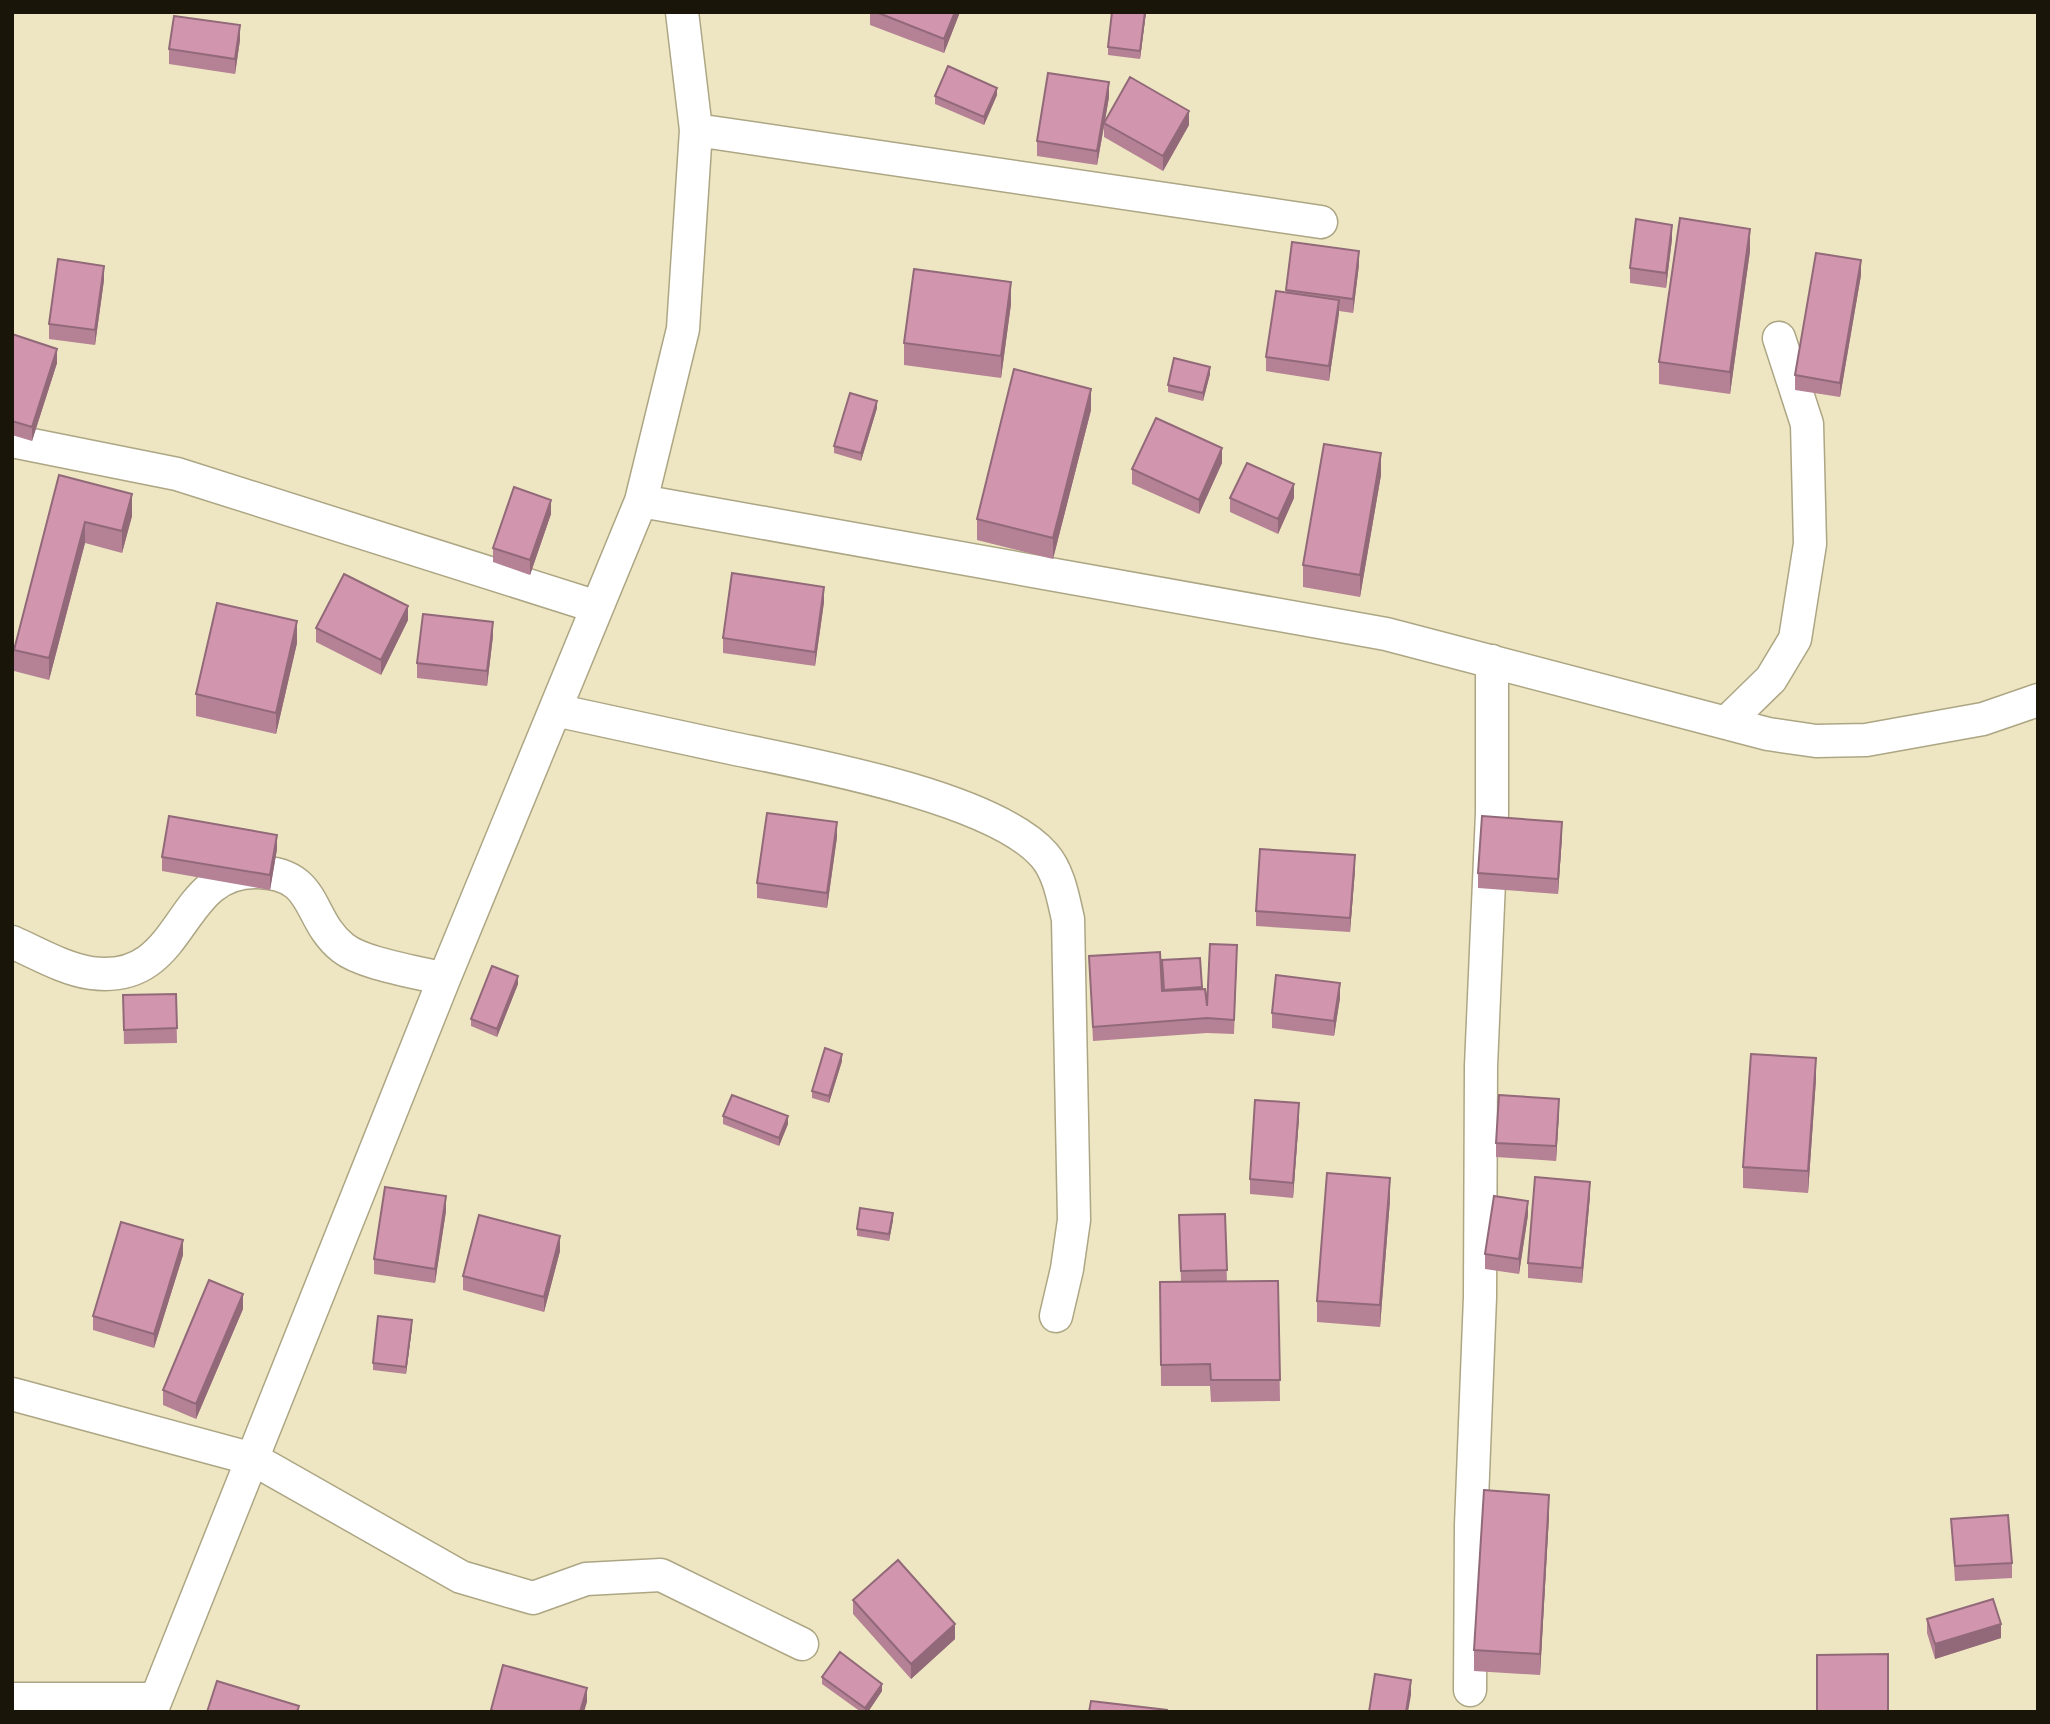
<svg xmlns="http://www.w3.org/2000/svg" width="2050" height="1724" font-family="Barlow,sans-serif">
<style>
.lines{fill:none;stroke-linecap:round;stroke-linejoin:round}
.minor-casing{stroke:#ada684;stroke-width:35}
.minor{stroke:#fff;stroke-width:32}
.wall{fill:#b48195}
.shaded-wall{fill:#926979}
.building{fill:#d196ad;stroke:#926979;stroke-width:2}
</style>
<rect width="100%" height="100%" fill="#eee6c2"/>
<g class="lines">
<g class="minor-casing">
<path id="minor" d="M 696,130 L 1321,222
M 12,441 L 177,474 L 597,607
M 641,501 L 1386,634 L 1726,723 L 1768,734 L 1816,741 L 1866,740 L 1983,719 L 2038,700
M 555,710 C 614,723 673,735 731,748 C 809,764 993,797 1044,855 C 1059,872 1063,898 1068,919 L 1074,1220 L 1067,1269 L 1056,1316
M 1726,723 L 1771,679 L 1795,639 L 1810,544 L 1807,424 L 1779,338
M 12,942 C 37,953 64,969 91,973 C 187,986 174,870 257,872 C 319,873 306,919 343,948 C 363,964 418,972 444,979
M 12,1394 L 253,1459 L 461,1577 L 533,1598 L 586,1579 L 661,1575 L 802,1644
M 1470,1690 L 1471,1525 L 1480,1297 L 1481,1066 L 1492,813 L 1492,661
M 12,1699 L 156,1699
M 151,1712 L 444,979 L 641,501 L 683,329 L 696,130 L 682,12"/>
</g>
<use href="#minor" class="minor"/>
</g>
<path class="wall" d="M 870,12 L 960,12 L 944,53 L 870,25 Z
M 1146,12 L 1140,59 L 1108,55 L 1108,47 Z
M 240,40 L 235,74 L 169,64 L 169,49 Z
M 997,95 L 984,125 L 935,104 L 935,96 Z
M 1109,97 L 1105,121 L 1189,125 L 1163,171 L 1104,137 L 1104,127 L 1097,165 L 1037,156 L 1037,141 Z
M 1672,239 L 1666,288 L 1630,283 L 1630,268 Z
M 1292,242 L 1359,265 L 1353,313 L 1339,311 L 1329,381 L 1266,371 L 1266,357 L 1286,292 Z
M 1750,251 L 1730,394 L 1659,384 L 1659,362 Z
M 1861,275 L 1840,397 L 1795,390 L 1795,375 Z
M 104,280 L 95,345 L 49,339 L 49,324 Z
M 1011,304 L 1001,378 L 904,365 L 904,343 Z
M 12,334 L 57,363 L 32,441 L 12,435 Z
M 1210,374 L 1203,401 L 1168,392 L 1168,385 Z
M 877,408 L 861,461 L 834,453 L 834,446 Z
M 1091,410 L 1053,559 L 977,540 L 977,519 Z
M 1222,463 L 1199,514 L 1132,484 L 1132,469 Z
M 59,475 L 132,516 L 122,553 L 85,543 L 49,680 L 14,671 L 14,650 Z
M 1381,475 L 1360,597 L 1303,587 L 1303,565 Z
M 1230,498 L 1294,498 L 1278,534 L 1230,512 Z
M 551,514 L 530,575 L 493,562 L 493,548 Z
M 824,602 L 815,666 L 723,653 L 723,638 Z
M 408,620 L 381,675 L 316,642 L 316,628 Z
M 493,636 L 487,686 L 417,678 L 417,663 Z
M 297,643 L 276,734 L 196,716 L 196,694 Z
M 1562,836 L 1558,894 L 1478,888 L 1478,873 Z
M 837,837 L 827,908 L 757,898 L 757,883 Z
M 277,849 L 270,890 L 162,871 L 162,857 Z
M 1355,870 L 1350,932 L 1256,926 L 1256,911 Z
M 1089,956 L 1162,991 L 1164,991 L 1162,960 L 1200,958 L 1202,989 L 1207,1006 L 1237,960 L 1234,1034 L 1207,1033 L 1093,1041 Z
M 518,984 L 497,1037 L 471,1026 L 471,1019 Z
M 176,994 L 177,1043 L 124,1044 L 123,995 Z
M 1340,998 L 1334,1036 L 1272,1028 L 1272,1013 Z
M 842,1061 L 829,1103 L 812,1098 L 812,1091 Z
M 1816,1079 L 1808,1193 L 1743,1188 L 1743,1167 Z
M 1559,1113 L 1556,1161 L 1496,1157 L 1496,1143 Z
M 723,1116 L 788,1124 L 779,1146 L 723,1124 Z
M 1299,1118 L 1293,1198 L 1250,1194 L 1250,1179 Z
M 1590,1196 L 1582,1283 L 1528,1278 L 1528,1263 Z
M 1390,1200 L 1380,1327 L 1317,1322 L 1317,1301 Z
M 446,1211 L 435,1283 L 374,1274 L 374,1259 Z
M 1225,1214 L 1227,1282 L 1278,1281 L 1280,1401 L 1211,1402 L 1210,1386 L 1161,1386 L 1160,1282 L 1181,1282 L 1179,1215 Z
M 1528,1215 L 1519,1274 L 1485,1269 L 1485,1254 Z
M 893,1220 L 889,1241 L 857,1236 L 857,1229 Z
M 560,1251 L 544,1312 L 463,1290 L 463,1276 Z
M 183,1255 L 154,1348 L 93,1330 L 93,1316 Z
M 243,1309 L 196,1419 L 163,1405 L 163,1390 Z
M 412,1327 L 406,1374 L 373,1370 L 373,1363 Z
M 1549,1516 L 1540,1675 L 1474,1671 L 1474,1650 Z
M 1951,1519 L 2012,1563 L 2012,1578 L 1955,1581 Z
M 853,1600 L 955,1639 L 911,1679 L 853,1614 Z
M 1927,1619 L 2001,1638 L 1935,1659 L 1927,1633 Z
M 822,1677 L 882,1691 L 868,1712 L 861,1712 L 822,1684 Z"/>
<path class="shaded-wall" d="M 955,12 L 960,12 L 944,53 L 944,39 Z
M 1145,12 L 1146,12 L 1140,59 L 1140,51 Z
M 240,25 L 240,40 L 235,74 L 235,59 Z
M 1109,82 L 1109,97 L 1097,165 L 1097,151 Z
M 997,88 L 997,95 L 984,125 L 984,117 Z
M 1189,111 L 1189,125 L 1163,171 L 1163,156 Z
M 1672,225 L 1672,239 L 1666,288 L 1666,273 Z
M 1750,229 L 1750,251 L 1730,394 L 1730,372 Z
M 1359,251 L 1359,265 L 1353,313 L 1353,299 Z
M 1861,260 L 1861,275 L 1840,397 L 1840,383 Z
M 104,266 L 104,280 L 95,345 L 95,330 Z
M 1011,282 L 1011,304 L 1001,378 L 1001,356 Z
M 1339,300 L 1339,314 L 1329,381 L 1329,366 Z
M 57,349 L 57,363 L 32,441 L 32,427 Z
M 1210,367 L 1210,374 L 1203,401 L 1203,393 Z
M 1091,389 L 1091,410 L 1053,559 L 1053,538 Z
M 877,401 L 877,408 L 861,461 L 861,453 Z
M 1222,448 L 1222,463 L 1199,514 L 1199,500 Z
M 1381,453 L 1381,475 L 1360,597 L 1360,575 Z
M 1294,484 L 1294,498 L 1278,534 L 1278,519 Z
M 132,494 L 132,516 L 122,553 L 122,531 Z
M 551,500 L 551,514 L 530,575 L 530,560 Z
M 85,522 L 85,543 L 49,680 L 49,658 Z
M 824,587 L 824,602 L 815,666 L 815,652 Z
M 408,606 L 408,620 L 381,675 L 381,660 Z
M 297,621 L 297,643 L 276,734 L 276,713 Z
M 493,622 L 493,636 L 487,686 L 487,671 Z
M 837,822 L 837,837 L 827,908 L 827,893 Z
M 1562,822 L 1562,836 L 1558,894 L 1558,879 Z
M 277,835 L 277,849 L 270,890 L 270,875 Z
M 1355,855 L 1355,870 L 1350,932 L 1350,918 Z
M 518,976 L 518,984 L 497,1037 L 497,1029 Z
M 1340,983 L 1340,998 L 1334,1036 L 1334,1021 Z
M 842,1054 L 842,1061 L 829,1103 L 829,1096 Z
M 1816,1058 L 1816,1079 L 1808,1193 L 1808,1171 Z
M 1559,1099 L 1559,1113 L 1556,1161 L 1556,1146 Z
M 1299,1103 L 1299,1118 L 1293,1198 L 1293,1183 Z
M 788,1116 L 788,1124 L 779,1146 L 779,1138 Z
M 1390,1178 L 1390,1200 L 1380,1327 L 1380,1305 Z
M 1590,1182 L 1590,1196 L 1582,1283 L 1582,1268 Z
M 446,1196 L 446,1211 L 435,1283 L 435,1269 Z
M 1528,1201 L 1528,1215 L 1519,1274 L 1519,1259 Z
M 893,1213 L 893,1220 L 889,1241 L 889,1234 Z
M 560,1236 L 560,1251 L 544,1312 L 544,1297 Z
M 183,1240 L 183,1255 L 154,1348 L 154,1334 Z
M 243,1294 L 243,1309 L 196,1419 L 196,1404 Z
M 412,1320 L 412,1327 L 406,1374 L 406,1367 Z
M 1549,1495 L 1549,1516 L 1540,1675 L 1540,1654 Z
M 955,1624 L 955,1639 L 911,1679 L 911,1664 Z
M 2001,1624 L 2001,1638 L 1935,1659 L 1935,1644 Z
M 1411,1680 L 1411,1695 L 1408,1712 L 1406,1712 Z
M 882,1684 L 882,1691 L 868,1712 L 865,1712 L 865,1708 Z
M 587,1688 L 587,1702 L 584,1712 L 580,1712 Z"/>
<path class="building" d="M 876,12 L 955,12 L 944,39 Z
M 1112,12 L 1145,12 L 1140,51 L 1108,47 Z
M 174,16 L 240,25 L 235,59 L 169,49 Z
M 948,66 L 997,88 L 984,117 L 935,96 Z
M 1048,73 L 1109,82 L 1097,151 L 1037,141 Z
M 1130,77 L 1189,111 L 1163,156 L 1104,123 Z
M 1680,218 L 1750,229 L 1730,372 L 1659,362 Z
M 1636,219 L 1672,225 L 1666,273 L 1630,268 Z
M 1292,242 L 1359,251 L 1353,299 L 1286,290 Z
M 1816,253 L 1861,260 L 1840,383 L 1795,375 Z
M 58,259 L 104,266 L 95,330 L 49,324 Z
M 914,269 L 1011,282 L 1001,356 L 904,343 Z
M 1276,291 L 1339,300 L 1329,366 L 1266,357 Z
M 12,334 L 57,349 L 32,427 L 12,421 Z
M 1174,358 L 1210,367 L 1203,393 L 1168,385 Z
M 1014,369 L 1091,389 L 1053,538 L 977,519 Z
M 850,393 L 877,401 L 861,453 L 834,446 Z
M 1156,418 L 1222,448 L 1199,500 L 1132,469 Z
M 1324,444 L 1381,453 L 1360,575 L 1303,565 Z
M 1247,463 L 1294,484 L 1278,519 L 1230,498 Z
M 59,475 L 132,494 L 122,531 L 85,522 L 49,658 L 14,650 Z
M 514,487 L 551,500 L 530,560 L 493,548 Z
M 732,573 L 824,587 L 815,652 L 723,638 Z
M 344,574 L 408,606 L 381,660 L 316,628 Z
M 217,603 L 297,621 L 276,713 L 196,694 Z
M 423,614 L 493,622 L 487,671 L 417,663 Z
M 767,813 L 837,822 L 827,893 L 757,883 Z
M 169,816 L 277,835 L 270,875 L 162,857 Z
M 1482,816 L 1562,822 L 1558,879 L 1478,873 Z
M 1260,849 L 1355,855 L 1350,918 L 1256,911 Z
M 1210,944 L 1237,945 L 1234,1020 L 1207,1018 L 1093,1027 L 1089,956 L 1160,952 L 1162,991 L 1205,989 L 1207,1006 Z
M 1200,958 L 1202,987 L 1164,990 L 1162,960 Z
M 492,966 L 518,976 L 497,1029 L 471,1019 Z
M 1276,975 L 1340,983 L 1334,1021 L 1272,1013 Z
M 176,994 L 177,1028 L 124,1030 L 123,995 Z
M 825,1048 L 842,1054 L 829,1096 L 812,1091 Z
M 1751,1054 L 1816,1058 L 1808,1171 L 1743,1167 Z
M 732,1095 L 788,1116 L 779,1138 L 723,1116 Z
M 1499,1095 L 1559,1099 L 1556,1146 L 1496,1143 Z
M 1255,1100 L 1299,1103 L 1293,1183 L 1250,1179 Z
M 1327,1173 L 1390,1178 L 1380,1305 L 1317,1301 Z
M 1535,1177 L 1590,1182 L 1582,1268 L 1528,1263 Z
M 385,1187 L 446,1196 L 435,1269 L 374,1259 Z
M 1494,1196 L 1528,1201 L 1519,1259 L 1485,1254 Z
M 860,1208 L 893,1213 L 889,1234 L 857,1229 Z
M 1225,1214 L 1227,1270 L 1181,1271 L 1179,1215 Z
M 479,1215 L 560,1236 L 544,1297 L 463,1276 Z
M 121,1222 L 183,1240 L 154,1334 L 93,1316 Z
M 209,1280 L 243,1294 L 196,1404 L 163,1390 Z
M 1278,1281 L 1280,1380 L 1211,1380 L 1210,1364 L 1161,1365 L 1160,1282 Z
M 378,1316 L 412,1320 L 406,1367 L 373,1363 Z
M 1484,1490 L 1549,1495 L 1540,1654 L 1474,1650 Z
M 2008,1515 L 2012,1563 L 1955,1566 L 1951,1519 Z
M 898,1560 L 955,1624 L 911,1664 L 853,1600 Z
M 1993,1599 L 2001,1624 L 1935,1644 L 1927,1619 Z
M 840,1652 L 882,1684 L 865,1708 L 822,1677 Z
M 1888,1654 L 1888,1712 L 1817,1712 L 1817,1655 Z
M 503,1665 L 587,1688 L 580,1712 L 496,1712 L 491,1710 Z
M 1375,1674 L 1411,1680 L 1406,1712 L 1369,1712 Z
M 217,1681 L 299,1706 L 297,1712 L 207,1712 Z
M 1091,1701 L 1167,1710 L 1167,1712 L 1089,1712 Z"/>
<rect width="2050" height="1724" fill="none" stroke="#191609" stroke-width="28"/>
</svg>
